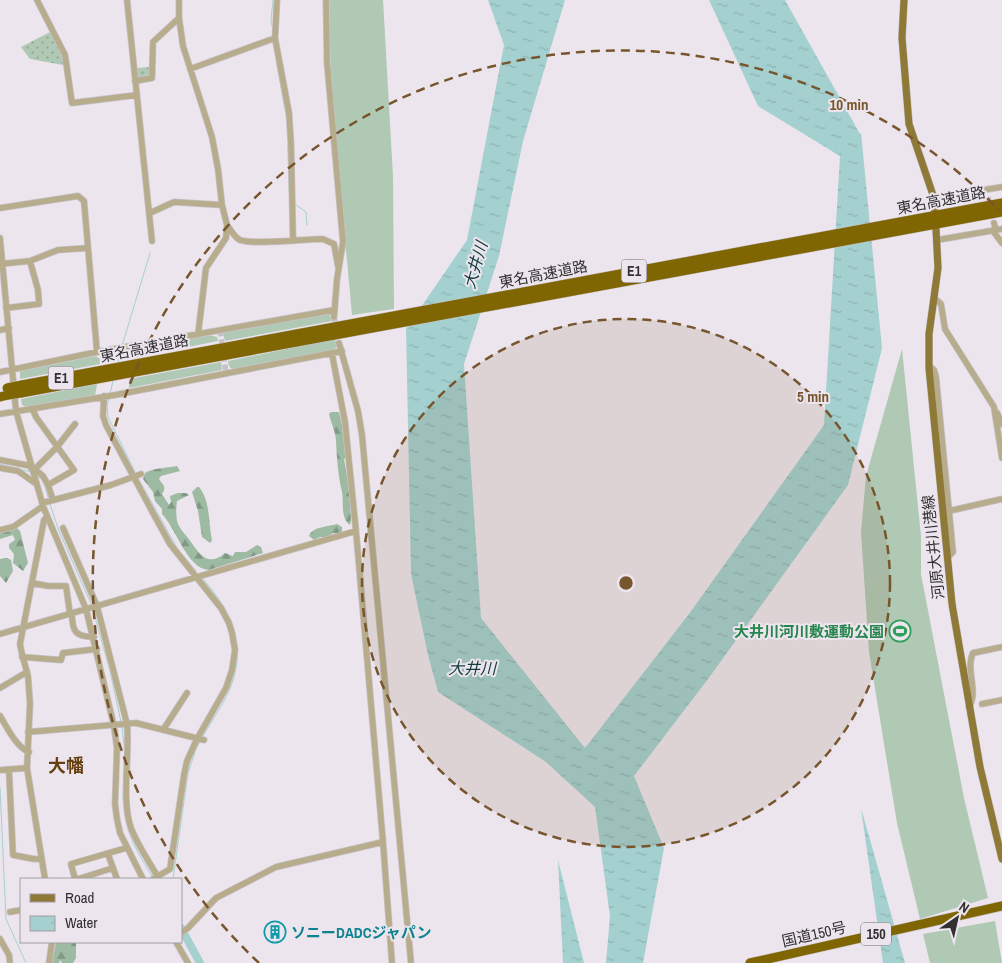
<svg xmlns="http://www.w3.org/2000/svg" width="1002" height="963" font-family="'Archivo Narrow','Noto Sans JP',sans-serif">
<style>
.grass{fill:#b0c9b4}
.forest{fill:url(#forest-firs)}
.park{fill:url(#park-dots)}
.water{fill:url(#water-ripples)}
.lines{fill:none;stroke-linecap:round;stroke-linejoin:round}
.stream{stroke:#a4d0d0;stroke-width:1}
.river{stroke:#a4d0d0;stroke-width:8}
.minor-tunnel{stroke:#c7c1c8;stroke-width:5.5;stroke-dasharray:5.5 3;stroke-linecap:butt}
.minor-casing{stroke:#c7c1c8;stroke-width:7}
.major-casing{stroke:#c7c1c8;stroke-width:8}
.highway-casing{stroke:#c7c1c8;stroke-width:10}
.minor{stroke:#b7ac8b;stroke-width:5.5}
.major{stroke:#8e7936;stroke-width:7}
.highway{stroke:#7f6602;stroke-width:9}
.highway-bridge-casing{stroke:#c7c1c8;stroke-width:10;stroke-linecap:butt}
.highway-bridge{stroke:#7f6602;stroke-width:9}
.ring{fill:none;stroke:#77552d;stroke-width:2.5;stroke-dasharray:9 6}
.labels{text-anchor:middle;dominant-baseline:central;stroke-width:4;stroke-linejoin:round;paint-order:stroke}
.shield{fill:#ece5ed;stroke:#6a666b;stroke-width:1}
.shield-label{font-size:14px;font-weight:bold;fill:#323033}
.street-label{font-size:15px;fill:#323033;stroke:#ece5ed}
.leisure-label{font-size:15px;font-weight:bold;fill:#27864d;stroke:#ece5ed;text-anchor:end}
.culture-label{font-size:15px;font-weight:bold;fill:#0d838f;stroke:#ece5ed;text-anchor:start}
.water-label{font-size:16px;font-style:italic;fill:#113b3c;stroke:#ece5ed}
.quarter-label{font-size:18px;font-weight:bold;fill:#653f0f;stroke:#ece5ed}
.centre{fill:#77552d;stroke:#ece5ed;stroke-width:2.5}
.ring-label{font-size:15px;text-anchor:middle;font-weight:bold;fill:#77552d;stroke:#ece5ed;stroke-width:4;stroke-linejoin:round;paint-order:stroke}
</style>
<defs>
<pattern id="forest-firs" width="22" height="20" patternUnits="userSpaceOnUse" patternTransform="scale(1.25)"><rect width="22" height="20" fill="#9dbaa2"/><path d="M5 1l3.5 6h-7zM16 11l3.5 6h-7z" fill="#819885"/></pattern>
<pattern id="park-dots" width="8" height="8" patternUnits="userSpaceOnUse" patternTransform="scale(1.25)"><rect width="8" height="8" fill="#b0c9b4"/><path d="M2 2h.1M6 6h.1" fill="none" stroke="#90a493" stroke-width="1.8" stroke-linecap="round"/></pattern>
<pattern id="water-ripples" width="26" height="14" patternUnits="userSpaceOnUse" patternTransform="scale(1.25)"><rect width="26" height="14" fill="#a4d0d0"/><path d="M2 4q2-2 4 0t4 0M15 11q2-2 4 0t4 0" fill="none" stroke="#8eb3b3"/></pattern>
</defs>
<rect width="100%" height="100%" fill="#ece5ed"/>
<path class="grass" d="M 329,0 L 383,0 L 393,176 L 394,309 L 352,315 L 331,86 Z
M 328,314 L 330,315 L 332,321 L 225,341 L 223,334 L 225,332 Z
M 209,335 L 217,337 L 218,341 L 133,358 L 135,349 Z
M 335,339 L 337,346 L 334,350 L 232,369 L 229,366 L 228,361 Z
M 902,349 L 921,536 L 921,574 L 964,798 L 988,898 L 920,919 L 897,823 L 869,652 L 861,532 L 866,476 Z
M 96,356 L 100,359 L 100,364 L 20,379 L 20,371 Z
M 221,362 L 222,370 L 129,388 L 129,379 Z
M 97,384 L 95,396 L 26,407 L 22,405 L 21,399 Z
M 995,921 L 1002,963 L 930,963 L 923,934 Z"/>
<path class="forest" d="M 331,412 L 339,412 L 342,425 L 346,456 L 344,460 C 347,470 353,517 350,525 C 340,518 344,502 342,492 C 338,475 337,459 336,441 C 336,433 331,423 329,414 Z
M 177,466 L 180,471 L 161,476 L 159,479 C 163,485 167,487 162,494 L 169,505 L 171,502 L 170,496 L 178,493 L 186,493 L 189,495 L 177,501 C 176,508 176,514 177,521 C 179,528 184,533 188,538 C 198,551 206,569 225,553 L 233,556 L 235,552 L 246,552 L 257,545 L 261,547 L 263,553 L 209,570 C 187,569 176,528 162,514 L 162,509 L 155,501 L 153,492 L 143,479 L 145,473 C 153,468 167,468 177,466 Z
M 197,487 L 199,487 C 211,502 208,523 212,540 L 210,543 L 202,537 L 198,511 L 192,492 Z
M 337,524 L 342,527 L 342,531 L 339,534 L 333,533 L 328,537 L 320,537 L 314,540 L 309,536 C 313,526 328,527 337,524 Z
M 16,527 L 20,531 L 28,563 L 23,571 L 13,563 L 14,554 L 9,548 L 9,544 L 15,540 L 13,535 L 0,539 L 0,531 Z
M 7,558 L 11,560 L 13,571 L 6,583 L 0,576 L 0,559 Z
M 56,942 L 76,942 L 76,958 L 73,963 L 62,963 L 60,960 L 59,963 L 52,963 Z"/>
<path class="park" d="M 50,32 L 63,58 L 63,65 L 30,59 L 21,47 Z
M 151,67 L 151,75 L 148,78 L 139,79 L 137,68 Z"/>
<path class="water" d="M 488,0 L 565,0 L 523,141 L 499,256 L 464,364 L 481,618 L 585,748 L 689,614 L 824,425 L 840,156 L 758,106 L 709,0 L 785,0 L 860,134 L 861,133 L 882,348 L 848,485 L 708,679 L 634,776 L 664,848 L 643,963 L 606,963 L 610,916 L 595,807 L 546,762 L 438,692 L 428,655 L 411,574 L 406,329 L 467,240 L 504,45 Z
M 861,808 L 905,963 L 883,963 Z
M 558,860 L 584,963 L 563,963 Z"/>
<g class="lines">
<path class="stream" d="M 273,31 L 271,21 L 273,0
M 277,65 L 286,115
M 288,144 L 289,190
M 295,204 L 306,212 L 307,225
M 122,346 L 150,253
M 118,363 L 121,350
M 110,394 L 113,381
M 109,398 L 107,406 L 108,417 L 135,472
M 0,464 L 31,472
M 36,475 L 43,481 L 49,500
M 138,478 L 177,548 L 196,571
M 50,504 L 59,531 L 92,606
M 93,610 L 110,671 L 121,722
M 122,726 L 125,755
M 203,736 C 212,720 224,704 231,686 C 247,643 231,612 204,580
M 0,787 L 6,919 L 26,963
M 123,794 C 124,832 134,846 153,878
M 173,879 L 188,773 L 196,749 L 200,742"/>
<path class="river" d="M 181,928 L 200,963"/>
<path class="minor-tunnel" d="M 988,197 L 994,223
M 334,317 L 339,343
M 220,331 L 226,373"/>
<g class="minor-casing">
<path id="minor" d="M 37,0 L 65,55 L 72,103 L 137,95
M 127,0 L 152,241
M 179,0 L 179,18 L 183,46 L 212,137 L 218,169 L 222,205 L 227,225 L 226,238 L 206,268 L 198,335
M 277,0 L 275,38 L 289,113 L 291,145 L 293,239
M 326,0 L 327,62 L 343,242 L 337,279 L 334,317
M 190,69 L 275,38
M 135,81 L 152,78 L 153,42 L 179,18
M 934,198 L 1002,187
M 0,208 L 78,196 L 84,201 L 97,352
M 150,213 L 174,202 L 222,205
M 994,223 L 996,231
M 227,225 C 231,230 234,237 240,240 C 253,245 305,239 323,239 L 334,244 L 338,266
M 993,231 L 1002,243
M 0,238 L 16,411 L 43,506 L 86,609 L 114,726 L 117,748 L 115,804 L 117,819 L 120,833 L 143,879
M 937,240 L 1002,229
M 0,264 L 30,261 L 58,250 L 88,248
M 934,298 L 941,304 L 945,329 L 994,407 L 1002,458
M 6,308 L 39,304 L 38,290 L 30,261
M 0,330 L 9,328
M 339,343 L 358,411 L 362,435 L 411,963
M 929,366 L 934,370 L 936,377 L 953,552 L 948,557
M 0,372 L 97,352 L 334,310
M 104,396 L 103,416 L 106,425 L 153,513 L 170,544 L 221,608 L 229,623 L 232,633 L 235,650 L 232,670 L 226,688 L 197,739 L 187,761 L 184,775 L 170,869 L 153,879
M 32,408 L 36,417 L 74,470 L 48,485 L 53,500
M 997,413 L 1002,424
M 0,414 L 115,395 L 342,351
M 0,460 L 31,466
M 0,468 L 18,471 L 35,483
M 31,468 L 36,468 L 57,447 L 75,424
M 33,468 L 43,476 L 48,485
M 42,503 L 111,485 L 141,474
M 949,511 L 1002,499
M 63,528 L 97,606 L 127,724 C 130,756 121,799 131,828 C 138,846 150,863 159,879
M 0,530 L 13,527 L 43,506
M 32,583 L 48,586 L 66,586 L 70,614
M 72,613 C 72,631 75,637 94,637
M 0,634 L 356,531
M 22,657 L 61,660 L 63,653 L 97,649
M 0,688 L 27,672
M 982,704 L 1002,700
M 969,707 C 979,691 965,670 973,653 L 1002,647
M 0,716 C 7,727 16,747 29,752
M 163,730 L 187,693
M 28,732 L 136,723 L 204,740
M 0,770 L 27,768
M 9,770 L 13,855 L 34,859 L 42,859
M 383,842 L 392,963
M 108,854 L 117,879
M 45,879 L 27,768 L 30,704 L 28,676 L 22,654 L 20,644 L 44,520 L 47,517
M 75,879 L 71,864 L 126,848
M 78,879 L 113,868
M 10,912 L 21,910
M 181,933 L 188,928 L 216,898 L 276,867 L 383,842 L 356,531 L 345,422 L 332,354
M 0,939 L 9,955 L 10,963
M 176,942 L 188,963
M 49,963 L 52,942"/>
</g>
<g class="major-casing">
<path id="major" d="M 904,0 L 902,38 L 909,124 L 934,198 L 935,213
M 936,229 L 938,268 L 929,334 L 929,368 L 952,604 L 980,767 L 1002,859"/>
</g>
<g class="highway-casing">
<path id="highway" d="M 22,385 L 1002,203
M 21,393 L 1002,212
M 0,397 L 8,395
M 750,963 L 1002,906"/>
</g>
<use href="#minor" class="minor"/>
<use href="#major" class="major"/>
<use href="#highway" class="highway"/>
<g class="highway-bridge-casing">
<path id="highway-bridge" d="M 7,388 L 22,385
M 8,395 L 21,393"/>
</g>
<use href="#highway-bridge" class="highway-bridge"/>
</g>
<circle cx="626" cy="583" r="264" fill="#77552d" fill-opacity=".12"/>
<g class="ring">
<circle cx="626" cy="583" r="264"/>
<path d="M259 963A528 528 0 1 1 999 210"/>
</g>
<defs>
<g id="stadium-ring" transform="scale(1.125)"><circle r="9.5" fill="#ece5ed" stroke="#2e9e5b" stroke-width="1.5"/><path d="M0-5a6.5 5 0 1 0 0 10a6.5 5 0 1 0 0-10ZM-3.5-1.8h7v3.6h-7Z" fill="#2e9e5b"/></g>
<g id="building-ring" transform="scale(1.125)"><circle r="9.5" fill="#ece5ed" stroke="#0f9aa8" stroke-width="1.5"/><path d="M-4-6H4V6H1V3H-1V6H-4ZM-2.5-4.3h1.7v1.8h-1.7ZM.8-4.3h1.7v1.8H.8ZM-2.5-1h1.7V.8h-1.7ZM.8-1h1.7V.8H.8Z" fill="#0f9aa8"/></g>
</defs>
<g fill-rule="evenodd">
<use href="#stadium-ring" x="900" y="631"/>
<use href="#building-ring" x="275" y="932"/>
</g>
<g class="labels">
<g class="shield">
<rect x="621.5" y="259.5" width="25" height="23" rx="4"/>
<rect x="48.5" y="366.5" width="25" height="23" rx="4"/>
<rect x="861" y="922.5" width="30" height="23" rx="4"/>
</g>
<g class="shield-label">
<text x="634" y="271">E1</text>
<text x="61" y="378">E1</text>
<text x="876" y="934">150</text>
</g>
<g class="street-label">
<text transform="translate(941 200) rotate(-11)">東名高速道路</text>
<text transform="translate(543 274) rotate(-11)">東名高速道路</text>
<text transform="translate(144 348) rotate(-11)">東名高速道路</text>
<text transform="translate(933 547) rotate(-96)">河原大井川港線</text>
<text transform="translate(814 934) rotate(-13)">国道150号</text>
</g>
<g class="leisure-label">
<text x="884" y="631">大井川河川敷運動公園</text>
</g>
<g class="culture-label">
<text x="291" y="932">ソニーDADCジャパン</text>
</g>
<g class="water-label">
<text transform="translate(475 265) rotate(-74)">大井川</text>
<text x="472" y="668">大井川</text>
</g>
<g class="quarter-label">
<text x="66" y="765">大幡</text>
</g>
</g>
<circle cx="626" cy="583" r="8" class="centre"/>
<g class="ring-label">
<text x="849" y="110">10 min</text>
<text x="813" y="402">5 min</text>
</g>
<rect x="20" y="878" width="162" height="65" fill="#ece5ed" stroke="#a29da3"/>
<rect x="30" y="894" width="25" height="8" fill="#8e7936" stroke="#a29da3"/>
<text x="65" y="903" font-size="15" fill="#323033">Road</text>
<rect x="30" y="916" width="25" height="15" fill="url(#water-ripples)" stroke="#a29da3"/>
<text x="65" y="928" font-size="15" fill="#323033">Water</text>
<g transform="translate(957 918) rotate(34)" stroke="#ece5ed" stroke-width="4" paint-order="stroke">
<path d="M0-4L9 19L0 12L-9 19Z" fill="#323033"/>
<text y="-8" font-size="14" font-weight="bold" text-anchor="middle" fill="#323033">N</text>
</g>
</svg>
